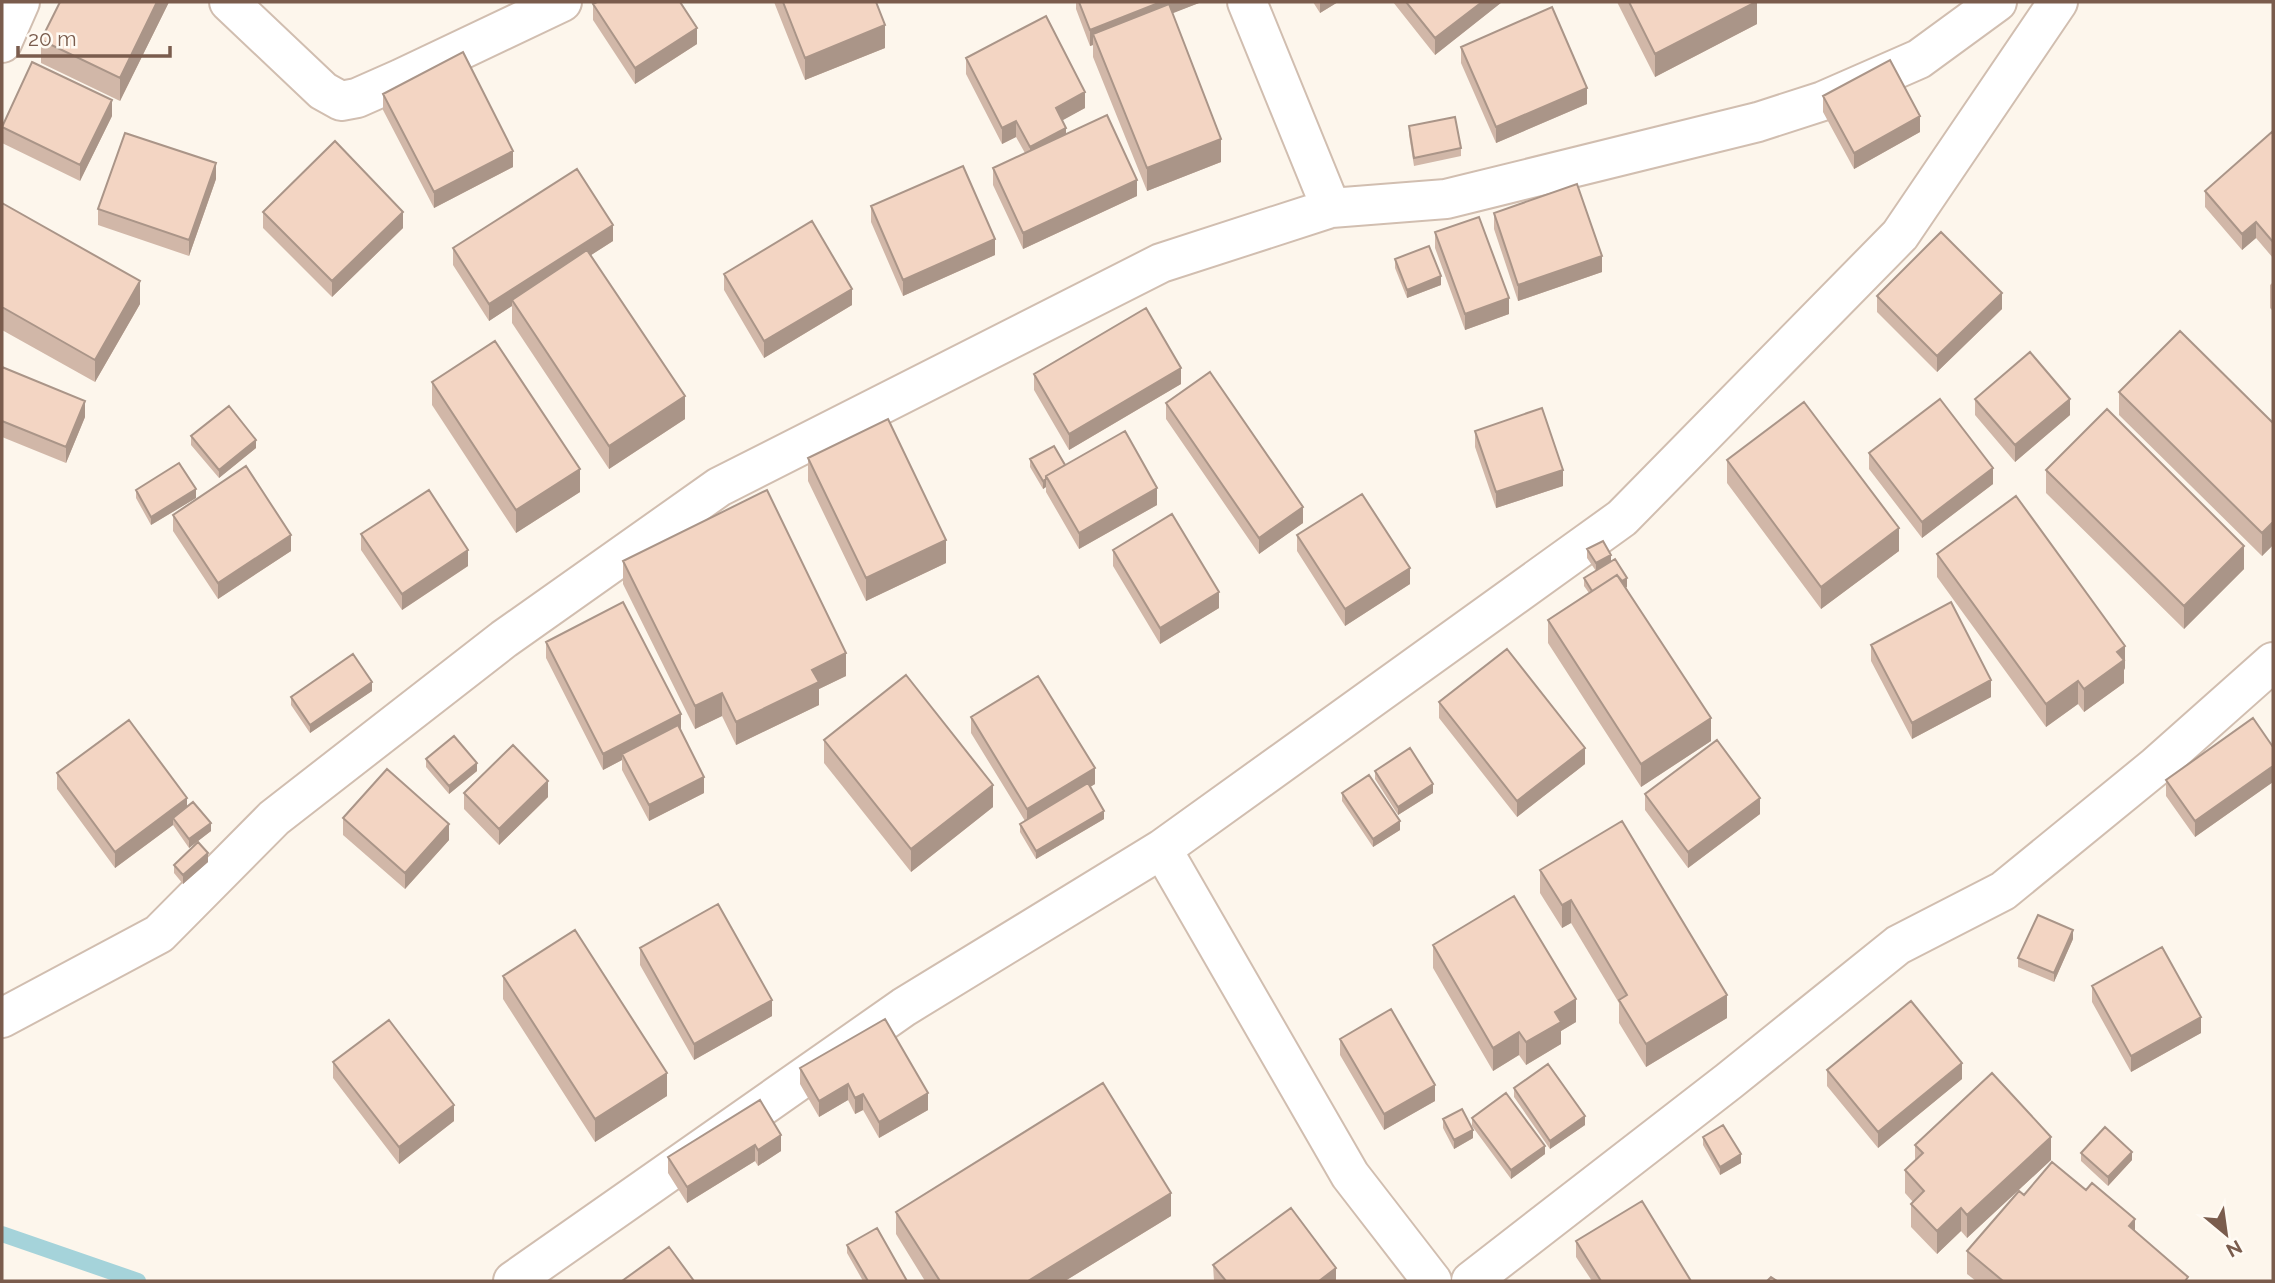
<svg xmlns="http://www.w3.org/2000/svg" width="2275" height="1283" font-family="Raleway,sans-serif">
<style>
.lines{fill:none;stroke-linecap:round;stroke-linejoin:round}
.stream{stroke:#a5d3da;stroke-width:16}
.minor-casing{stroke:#d1beb0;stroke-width:42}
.minor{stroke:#fff;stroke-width:38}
.wall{fill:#d1b7a8}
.shaded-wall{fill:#aa9588}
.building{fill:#f3d5c3;stroke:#aa9588;stroke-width:2}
</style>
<rect width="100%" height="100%" fill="#fdf6ec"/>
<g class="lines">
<path class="stream" d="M 2,1234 L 138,1281"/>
<g class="minor-casing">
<path id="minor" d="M 229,2 L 323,91 L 341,101 L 357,98 L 400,79 L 562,2
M 1247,2 L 1331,208
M 2,43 L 20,2
M 1162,849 L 1350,1175 L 1432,1281
M 2,1018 L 159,934 L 274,818 L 504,639 L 719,487 L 1161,263 L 1331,208 L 1446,199 L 1758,122 L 1823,101 L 1919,59 L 1997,2
M 513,1281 L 904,1007 L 1162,849 L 1622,518 L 1900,235 L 2058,2
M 1471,1281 L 1729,1081 L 1898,945 L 2003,891 L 2156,766 L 2273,662"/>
</g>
<use href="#minor" class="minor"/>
</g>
<path class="wall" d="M 60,2 L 169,2 L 120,101 L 41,63 L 41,40 Z
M 774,2 L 876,2 L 885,48 L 805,80 Z
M 1076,2 L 1199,2 L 1199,3 L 1172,13 L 1221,162 L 1147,191 L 1093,57 L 1093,45 L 1090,46 L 1076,9 Z
M 1313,2 L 1338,2 L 1320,13 Z
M 1393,2 L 1502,2 L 1435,55 Z
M 1617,2 L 1757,2 L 1757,24 L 1655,77 Z
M 593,4 L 697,44 L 635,84 L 593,20 Z
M 1461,47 L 1587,104 L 1496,143 L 1461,63 Z
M 966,58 L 1085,108 L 1062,120 L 1066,134 L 1137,196 L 1023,249 L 993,185 L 993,168 L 1025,153 L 1016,137 L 1002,144 L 966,74 Z
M 383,94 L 513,167 L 434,208 L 383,110 Z
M 1823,96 L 1920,132 L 1854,169 L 1823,112 Z
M 112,116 L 80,181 L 2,143 L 2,126 Z
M 1409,126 L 1461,148 L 1461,156 L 1414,166 L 1409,135 Z
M 2273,131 L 2273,258 L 2256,238 L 2242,250 L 2205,207 L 2205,191 Z
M 216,179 L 189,256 L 98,225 L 98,209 Z
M 2,203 L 140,304 L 95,382 L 2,330 Z
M 871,206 L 995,255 L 903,296 L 871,222 Z
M 263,212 L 403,228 L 332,297 L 263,228 Z
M 1494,213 L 1602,272 L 1518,301 L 1494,229 Z
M 1435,232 L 1509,314 L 1465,330 L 1435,248 Z
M 613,241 L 591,255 L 685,419 L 609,469 L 512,323 L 512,306 L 489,321 L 453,265 L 453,248 Z
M 1395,259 L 1441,285 L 1407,298 L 1395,268 Z
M 724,274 L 852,305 L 764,358 L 724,290 Z
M 2273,282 L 2273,311 L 2270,308 L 2270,285 Z
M 1877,296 L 2002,309 L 1937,372 L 1877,312 Z
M 2,367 L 85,417 L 66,463 L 2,437 Z
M 1034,374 L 1181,384 L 1069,450 L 1034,390 Z
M 432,382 L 580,492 L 516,533 L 432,405 Z
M 2119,392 L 2273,423 L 2273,545 L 2262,556 L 2119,415 Z
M 1975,399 L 2070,415 L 2015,462 L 1975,415 Z
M 1166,403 L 1303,523 L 1259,554 L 1166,419 Z
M 1475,431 L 1563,486 L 1496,508 L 1475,447 Z
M 191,436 L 256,448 L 219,478 L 191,445 Z
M 1869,453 L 1993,484 L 1922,538 L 1869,469 Z
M 808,458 L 946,563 L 866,601 L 808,481 Z
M 1030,459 L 1065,465 L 1157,505 L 1079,549 L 1046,492 L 1046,487 L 1043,489 L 1030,467 Z
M 1727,460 L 1899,551 L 1821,609 L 1727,483 Z
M 2046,470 L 2244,569 L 2184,629 L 2046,493 Z
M 136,490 L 196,498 L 151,525 L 136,498 Z
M 173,515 L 291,551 L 218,599 L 173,531 Z
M 361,534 L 468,566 L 402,610 L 361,550 Z
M 1297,535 L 1410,584 L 1345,626 L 1297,551 Z
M 1587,549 L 1611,562 L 1627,587 L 1626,587 L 1711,741 L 1641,787 L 1548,643 L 1548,620 L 1589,593 L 1584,586 L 1584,578 L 1596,571 L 1587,558 Z
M 1113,550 L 1219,608 L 1160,644 L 1113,566 Z
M 1937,554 L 2125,668 L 2124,670 L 2124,683 L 2084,712 L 2078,704 L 2046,727 L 1937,577 Z
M 623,561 L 846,676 L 819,689 L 819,705 L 736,745 L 722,716 L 695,729 L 623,584 Z
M 546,642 L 681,730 L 704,793 L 649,821 L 622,770 L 622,760 L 603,770 L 546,658 Z
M 1871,645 L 1991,697 L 1912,739 L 1871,661 Z
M 372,691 L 310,733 L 291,705 L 291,697 Z
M 1439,702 L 1585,764 L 1517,817 L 1439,718 Z
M 971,717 L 1095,784 L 1090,787 L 1104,819 L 1036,859 L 1020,832 L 1020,824 L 1025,821 L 971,733 Z
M 824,740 L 993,807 L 911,872 L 824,763 Z
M 2273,747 L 2273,782 L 2195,837 L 2166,796 L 2166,780 Z
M 426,759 L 477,771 L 449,794 L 426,767 Z
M 1375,771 L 1433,793 L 1398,815 L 1375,779 Z
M 57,773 L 187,807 L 211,831 L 189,848 L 173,825 L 115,868 L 57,789 Z
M 464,793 L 548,797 L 499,845 L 464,809 Z
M 1342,793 L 1400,830 L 1373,847 L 1342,801 Z
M 1645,794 L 1760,814 L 1688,868 L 1645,810 Z
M 343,818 L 449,840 L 405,889 L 343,835 Z
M 208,862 L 183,884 L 174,873 L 174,865 Z
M 1540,870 L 1727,1018 L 1646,1067 L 1619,1023 L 1619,1003 L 1571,923 L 1562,928 L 1540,893 Z
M 2073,939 L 2054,982 L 2018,967 L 2018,958 Z
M 1433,945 L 1576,1022 L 1561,1031 L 1561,1044 L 1526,1065 L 1519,1055 L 1493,1071 L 1433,968 Z
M 640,948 L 772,1016 L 694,1060 L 640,965 Z
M 503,976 L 667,1096 L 595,1142 L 503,999 Z
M 2092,986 L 2201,1033 L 2131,1072 L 2092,1002 Z
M 1340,1039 L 1435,1101 L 1384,1130 L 1340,1055 Z
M 333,1062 L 454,1121 L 399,1164 L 333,1078 Z
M 800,1068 L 928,1110 L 879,1138 L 863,1110 L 855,1114 L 848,1100 L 819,1117 L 800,1084 Z
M 1827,1070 L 1962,1079 L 1878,1148 L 1827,1086 Z
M 1514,1088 L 1585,1125 L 1550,1149 L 1514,1097 Z
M 760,1100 L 781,1151 L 758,1166 L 755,1161 L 687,1203 L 668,1173 L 668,1157 Z
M 1472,1118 L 1545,1154 L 1511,1179 L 1472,1126 Z
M 1443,1119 L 1473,1138 L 1454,1149 L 1443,1128 Z
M 1703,1137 L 1741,1163 L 1720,1175 L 1703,1145 Z
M 1915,1145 L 2051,1160 L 1967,1238 L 1961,1231 L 1937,1254 L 1911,1227 L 1911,1204 L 1913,1202 L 1905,1193 L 1905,1170 L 1915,1160 Z
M 2081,1153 L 2132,1160 L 2108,1186 L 2081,1161 Z
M 2024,1195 L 2135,1231 L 2188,1281 L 1976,1281 L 1967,1274 L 1967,1251 Z
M 896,1212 L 1171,1216 L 1065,1281 L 925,1281 L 896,1234 Z
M 1576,1241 L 1691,1281 L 1592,1281 L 1576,1257 Z
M 847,1245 L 907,1281 L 863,1281 L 847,1253 Z
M 1213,1265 L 1336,1281 L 1214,1281 Z"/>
<path class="shaded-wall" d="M 157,2 L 169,2 L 120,101 L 120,78 Z
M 1161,2 L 1199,2 L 1199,3 L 1097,43 L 1093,34 L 1093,45 L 1090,46 L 1090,30 Z
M 1320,2 L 1338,2 L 1320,13 Z
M 1482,2 L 1502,2 L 1435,55 L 1435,38 Z
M 1756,2 L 1757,2 L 1757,24 L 1655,77 L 1655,54 Z
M 885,25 L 885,48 L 805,80 L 805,58 Z
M 697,28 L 697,44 L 635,84 L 635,68 Z
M 1587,88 L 1587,104 L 1496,143 L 1496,127 Z
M 1085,92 L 1085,108 L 1056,124 L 1056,108 Z
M 112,100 L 112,116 L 80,181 L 80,165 Z
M 1920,116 L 1920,132 L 1854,169 L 1854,153 Z
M 1016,121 L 1016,137 L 1002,144 L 1002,128 Z
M 1066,128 L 1066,144 L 1030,163 L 1030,147 Z
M 1221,139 L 1221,162 L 1147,191 L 1147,168 Z
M 513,151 L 513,167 L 434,208 L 434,192 Z
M 216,163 L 216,179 L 189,256 L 189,240 Z
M 1137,180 L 1137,196 L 1023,249 L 1023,233 Z
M 403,212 L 403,228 L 332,297 L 332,281 Z
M 2256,222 L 2256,238 L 2242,250 L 2242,234 Z
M 613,225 L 613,241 L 515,304 L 512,300 L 512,306 L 489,321 L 489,304 Z
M 995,239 L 995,255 L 903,296 L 903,280 Z
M 1602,256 L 1602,272 L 1518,301 L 1518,285 Z
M 1441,276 L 1441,285 L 1407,298 L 1407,290 Z
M 140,281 L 140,304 L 95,382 L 95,360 Z
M 852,289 L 852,305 L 764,358 L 764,341 Z
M 2002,293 L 2002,309 L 1937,372 L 1937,356 Z
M 1509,298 L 1509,314 L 1465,330 L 1465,314 Z
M 1181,368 L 1181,384 L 1069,450 L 1069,434 Z
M 685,396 L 685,419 L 609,469 L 609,446 Z
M 2070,399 L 2070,415 L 2015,462 L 2015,445 Z
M 85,401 L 85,417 L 66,463 L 66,447 Z
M 256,440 L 256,448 L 219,478 L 219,470 Z
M 1993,468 L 1993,484 L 1922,538 L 1922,522 Z
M 580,469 L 580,492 L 516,533 L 516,510 Z
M 1563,470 L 1563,486 L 1496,508 L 1496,492 Z
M 1046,479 L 1046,487 L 1043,489 L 1043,481 Z
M 1157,488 L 1157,505 L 1079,549 L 1079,533 Z
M 196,489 L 196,498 L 151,525 L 151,517 Z
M 1303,507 L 1303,523 L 1259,554 L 1259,538 Z
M 2273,522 L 2273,545 L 2262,556 L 2262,533 Z
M 1899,528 L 1899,551 L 1821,609 L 1821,587 Z
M 291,535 L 291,551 L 218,599 L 218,583 Z
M 946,540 L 946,563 L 866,601 L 866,578 Z
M 2244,546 L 2244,569 L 2184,629 L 2184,606 Z
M 468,550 L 468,566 L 402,610 L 402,594 Z
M 1611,555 L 1611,563 L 1596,571 L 1596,563 Z
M 1410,568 L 1410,584 L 1345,626 L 1345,609 Z
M 1627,578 L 1627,587 L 1596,606 L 1596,597 Z
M 1219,592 L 1219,608 L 1160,644 L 1160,628 Z
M 2125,646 L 2125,668 L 2124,670 L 2124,683 L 2084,712 L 2084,689 L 2117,652 Z
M 846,653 L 846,676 L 819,689 L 819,705 L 736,745 L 736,722 L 812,670 Z
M 1991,680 L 1991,697 L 1912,739 L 1912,723 Z
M 2078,681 L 2078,704 L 2046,727 L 2046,704 Z
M 372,682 L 372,691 L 310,733 L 310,725 Z
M 722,693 L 722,716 L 695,729 L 695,706 Z
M 681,714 L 681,730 L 625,759 L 622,754 L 622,760 L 603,770 L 603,754 Z
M 1711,718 L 1711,741 L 1641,787 L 1641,764 Z
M 1585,748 L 1585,764 L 1517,817 L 1517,801 Z
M 477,763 L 477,771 L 449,794 L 449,786 Z
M 2273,766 L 2273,782 L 2195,837 L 2195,821 Z
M 1095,768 L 1095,784 L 1027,825 L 1027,809 Z
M 704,777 L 704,793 L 649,821 L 649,805 Z
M 548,781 L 548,797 L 499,845 L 499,829 Z
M 1433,784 L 1433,793 L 1398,815 L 1398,807 Z
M 993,785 L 993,807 L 911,872 L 911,849 Z
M 187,798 L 187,814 L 173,818 L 173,825 L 115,868 L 115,852 Z
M 1760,798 L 1760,814 L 1688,868 L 1688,852 Z
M 1104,811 L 1104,819 L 1036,859 L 1036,851 Z
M 1400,821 L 1400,830 L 1373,847 L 1373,839 Z
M 211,823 L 211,831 L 189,848 L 189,839 Z
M 449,824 L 449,840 L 405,889 L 405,873 Z
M 208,853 L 208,862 L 183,884 L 183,875 Z
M 1571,900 L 1571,923 L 1562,928 L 1562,905 Z
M 2073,930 L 2073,939 L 2054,982 L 2054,973 Z
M 1727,995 L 1727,1018 L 1646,1067 L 1646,1044 Z
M 1576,999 L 1576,1022 L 1561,1031 L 1561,1044 L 1526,1065 L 1526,1042 L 1555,1012 Z
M 772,1000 L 772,1016 L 694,1060 L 694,1044 Z
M 2201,1017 L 2201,1033 L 2131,1072 L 2131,1056 Z
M 1519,1032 L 1519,1055 L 1493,1071 L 1493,1048 Z
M 1962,1063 L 1962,1079 L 1878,1148 L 1878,1132 Z
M 667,1073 L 667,1096 L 595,1142 L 595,1119 Z
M 848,1084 L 848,1100 L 819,1117 L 819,1101 Z
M 1435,1085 L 1435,1101 L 1384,1130 L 1384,1114 Z
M 928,1093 L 928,1110 L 879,1138 L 879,1122 Z
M 863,1094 L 863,1110 L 855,1114 L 855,1098 Z
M 454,1105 L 454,1121 L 399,1164 L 399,1147 Z
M 1585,1116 L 1585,1125 L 1550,1149 L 1550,1141 Z
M 1473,1130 L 1473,1138 L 1454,1149 L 1454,1140 Z
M 781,1135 L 781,1151 L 758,1166 L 758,1150 Z
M 2051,1137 L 2051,1160 L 1967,1238 L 1967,1215 Z
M 755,1145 L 755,1161 L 687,1203 L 687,1187 Z
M 1545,1146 L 1545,1154 L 1511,1179 L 1511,1170 Z
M 2132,1152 L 2132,1160 L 2108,1186 L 2108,1177 Z
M 1741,1154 L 1741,1163 L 1720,1175 L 1720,1167 Z
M 1171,1193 L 1171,1216 L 1065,1281 L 1028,1281 Z
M 1961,1208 L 1961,1231 L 1937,1254 L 1937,1231 Z
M 2135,1219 L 2135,1242 L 2129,1226 Z
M 1336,1268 L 1336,1281 L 1319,1281 Z"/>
<path class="building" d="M 60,2 L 157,2 L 120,78 L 41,40 Z
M 597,2 L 680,2 L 697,28 L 635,68 L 593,4 Z
M 783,2 L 876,2 L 885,25 L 805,58 Z
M 1079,2 L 1161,2 L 1090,30 Z
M 1406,2 L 1482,2 L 1435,38 Z
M 1629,2 L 1756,2 L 1655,54 Z
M 1169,4 L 1221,139 L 1147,168 L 1093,34 Z
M 1552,7 L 1587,88 L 1496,127 L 1461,47 Z
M 1046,16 L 1085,92 L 1056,108 L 1066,128 L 1030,147 L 1016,121 L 1002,128 L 966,58 Z
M 463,52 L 513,151 L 434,192 L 383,94 Z
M 1890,60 L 1920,116 L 1854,153 L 1823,96 Z
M 32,62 L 112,100 L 80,165 L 2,127 Z
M 1107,115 L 1137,180 L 1023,233 L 993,168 Z
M 1455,117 L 1461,148 L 1414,158 L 1409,126 Z
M 2273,131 L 2273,242 L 2256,222 L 2242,234 L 2205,191 Z
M 125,133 L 216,163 L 189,240 L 98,209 Z
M 335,141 L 403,212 L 332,281 L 263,212 Z
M 963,166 L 995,239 L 903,280 L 871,206 Z
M 577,169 L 613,225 L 489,304 L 453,248 Z
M 1577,184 L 1602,256 L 1518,285 L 1494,213 Z
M 2,203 L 140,281 L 95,360 L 2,307 Z
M 1479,217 L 1509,298 L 1465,314 L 1435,232 Z
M 812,221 L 852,289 L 764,341 L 724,274 Z
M 1941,232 L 2002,293 L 1937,356 L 1877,296 Z
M 1429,246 L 1441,276 L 1407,290 L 1395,259 Z
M 587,250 L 685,396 L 609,446 L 512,300 Z
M 1146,308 L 1181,368 L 1069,434 L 1034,374 Z
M 2180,331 L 2273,423 L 2273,522 L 2262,533 L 2119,392 Z
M 495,341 L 580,469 L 516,510 L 432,382 Z
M 2030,352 L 2070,399 L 2015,445 L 1975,399 Z
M 2,367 L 85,401 L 66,447 L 2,421 Z
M 1210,372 L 1303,507 L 1259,538 L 1166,403 Z
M 1940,399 L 1993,468 L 1922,522 L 1869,453 Z
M 1804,402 L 1899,528 L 1821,587 L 1727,460 Z
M 229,406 L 256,440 L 219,470 L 191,436 Z
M 1542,408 L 1563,470 L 1496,492 L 1475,431 Z
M 2107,409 L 2244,546 L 2184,606 L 2046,470 Z
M 888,419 L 946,540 L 866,578 L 808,458 Z
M 1125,431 L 1157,488 L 1079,533 L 1046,476 Z
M 1054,446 L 1065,465 L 1046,476 L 1046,479 L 1043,481 L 1030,459 Z
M 179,463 L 196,489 L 151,517 L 136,490 Z
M 246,466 L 291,535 L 218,583 L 173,515 Z
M 429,490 L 468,550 L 402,594 L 361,534 Z
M 767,490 L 846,653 L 812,670 L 819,682 L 736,722 L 722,693 L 695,706 L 623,561 Z
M 1362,494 L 1410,568 L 1345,609 L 1297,535 Z
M 2016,496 L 2125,646 L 2117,652 L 2124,660 L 2084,689 L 2078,681 L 2046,704 L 1937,554 Z
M 1172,514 L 1219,592 L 1160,628 L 1113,550 Z
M 1603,541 L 1611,555 L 1596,563 L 1587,549 Z
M 1615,559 L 1627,578 L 1622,581 L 1617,575 L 1592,591 L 1584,578 Z
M 1617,575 L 1711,718 L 1641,764 L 1548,620 Z
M 623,602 L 681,714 L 603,754 L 546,642 Z
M 1951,602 L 1991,680 L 1912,723 L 1871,645 Z
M 1507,649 L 1585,748 L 1517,801 L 1439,702 Z
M 353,654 L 372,682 L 310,725 L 291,697 Z
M 906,675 L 993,785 L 911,849 L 824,740 Z
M 1038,676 L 1095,768 L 1027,809 L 971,717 Z
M 2253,718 L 2273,747 L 2273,766 L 2195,821 L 2166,780 Z
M 129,720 L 187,798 L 115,852 L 57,773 Z
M 678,725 L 704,777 L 649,805 L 622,754 Z
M 454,736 L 477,763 L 449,786 L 426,759 Z
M 1717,740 L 1760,798 L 1688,852 L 1645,794 Z
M 513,745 L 548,781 L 499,829 L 464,793 Z
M 1410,748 L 1433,784 L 1398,807 L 1375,771 Z
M 387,769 L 449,824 L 405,873 L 343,818 Z
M 1369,775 L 1400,821 L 1373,839 L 1342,793 Z
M 1088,783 L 1104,811 L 1036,851 L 1020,824 Z
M 193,802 L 211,823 L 189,839 L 173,818 Z
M 1622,821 L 1727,995 L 1646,1044 L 1619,1000 L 1627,995 L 1571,900 L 1562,905 L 1540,870 Z
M 198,842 L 208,853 L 183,875 L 174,865 Z
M 1514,896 L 1576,999 L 1555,1012 L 1561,1022 L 1526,1042 L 1519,1032 L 1493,1048 L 1433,945 Z
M 718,904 L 772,1000 L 694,1044 L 640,948 Z
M 2038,915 L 2073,930 L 2054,973 L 2018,958 Z
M 575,930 L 667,1073 L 595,1119 L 503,976 Z
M 2162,947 L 2201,1017 L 2131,1056 L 2092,986 Z
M 1911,1001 L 1962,1063 L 1878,1132 L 1827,1070 Z
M 1391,1009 L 1435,1085 L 1384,1114 L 1340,1039 Z
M 885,1019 L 928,1093 L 879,1122 L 863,1094 L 855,1098 L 848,1084 L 819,1101 L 800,1068 Z
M 389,1020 L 454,1105 L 399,1147 L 333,1062 Z
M 1548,1064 L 1585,1116 L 1550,1141 L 1514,1088 Z
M 1992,1073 L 2051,1137 L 1967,1215 L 1961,1208 L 1937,1231 L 1911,1204 L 1924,1191 L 1905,1170 L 1923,1153 L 1915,1145 Z
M 1103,1083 L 1171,1193 L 1028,1281 L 940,1281 L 896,1212 Z
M 1506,1093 L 1545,1146 L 1511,1170 L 1472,1118 Z
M 760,1100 L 781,1135 L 758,1150 L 755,1145 L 687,1187 L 668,1157 Z
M 1462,1109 L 1473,1130 L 1454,1140 L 1443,1119 Z
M 1723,1125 L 1741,1154 L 1720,1167 L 1703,1137 Z
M 2105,1127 L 2132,1152 L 2108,1177 L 2081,1153 Z
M 2052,1162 L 2086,1190 L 2092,1183 L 2135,1219 L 2129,1226 L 2188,1277 L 2185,1281 L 2003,1281 L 1967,1251 L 2019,1191 L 2024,1195 Z
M 1642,1201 L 1691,1281 L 1601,1281 L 1576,1241 Z
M 1291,1208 L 1336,1268 L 1319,1281 L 1226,1281 L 1213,1265 Z
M 877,1228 L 907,1281 L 868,1281 L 847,1245 Z
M 669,1247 L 694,1281 L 622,1281 Z
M 1771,1277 L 1777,1281 L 1767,1281 Z"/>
<rect width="2275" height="1283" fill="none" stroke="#7a5c4d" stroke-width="7"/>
<g transform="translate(2226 1234) rotate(151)" stroke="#fffaf3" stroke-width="5" paint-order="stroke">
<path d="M0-5L12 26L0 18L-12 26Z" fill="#7a5c4d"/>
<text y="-10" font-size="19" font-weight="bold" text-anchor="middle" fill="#7a5c4d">N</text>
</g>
<path d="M18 46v10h152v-10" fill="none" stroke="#7a5c4d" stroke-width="3.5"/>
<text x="28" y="46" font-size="21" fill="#7a5c4d" stroke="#fffaf3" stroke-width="5" paint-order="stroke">20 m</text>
</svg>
